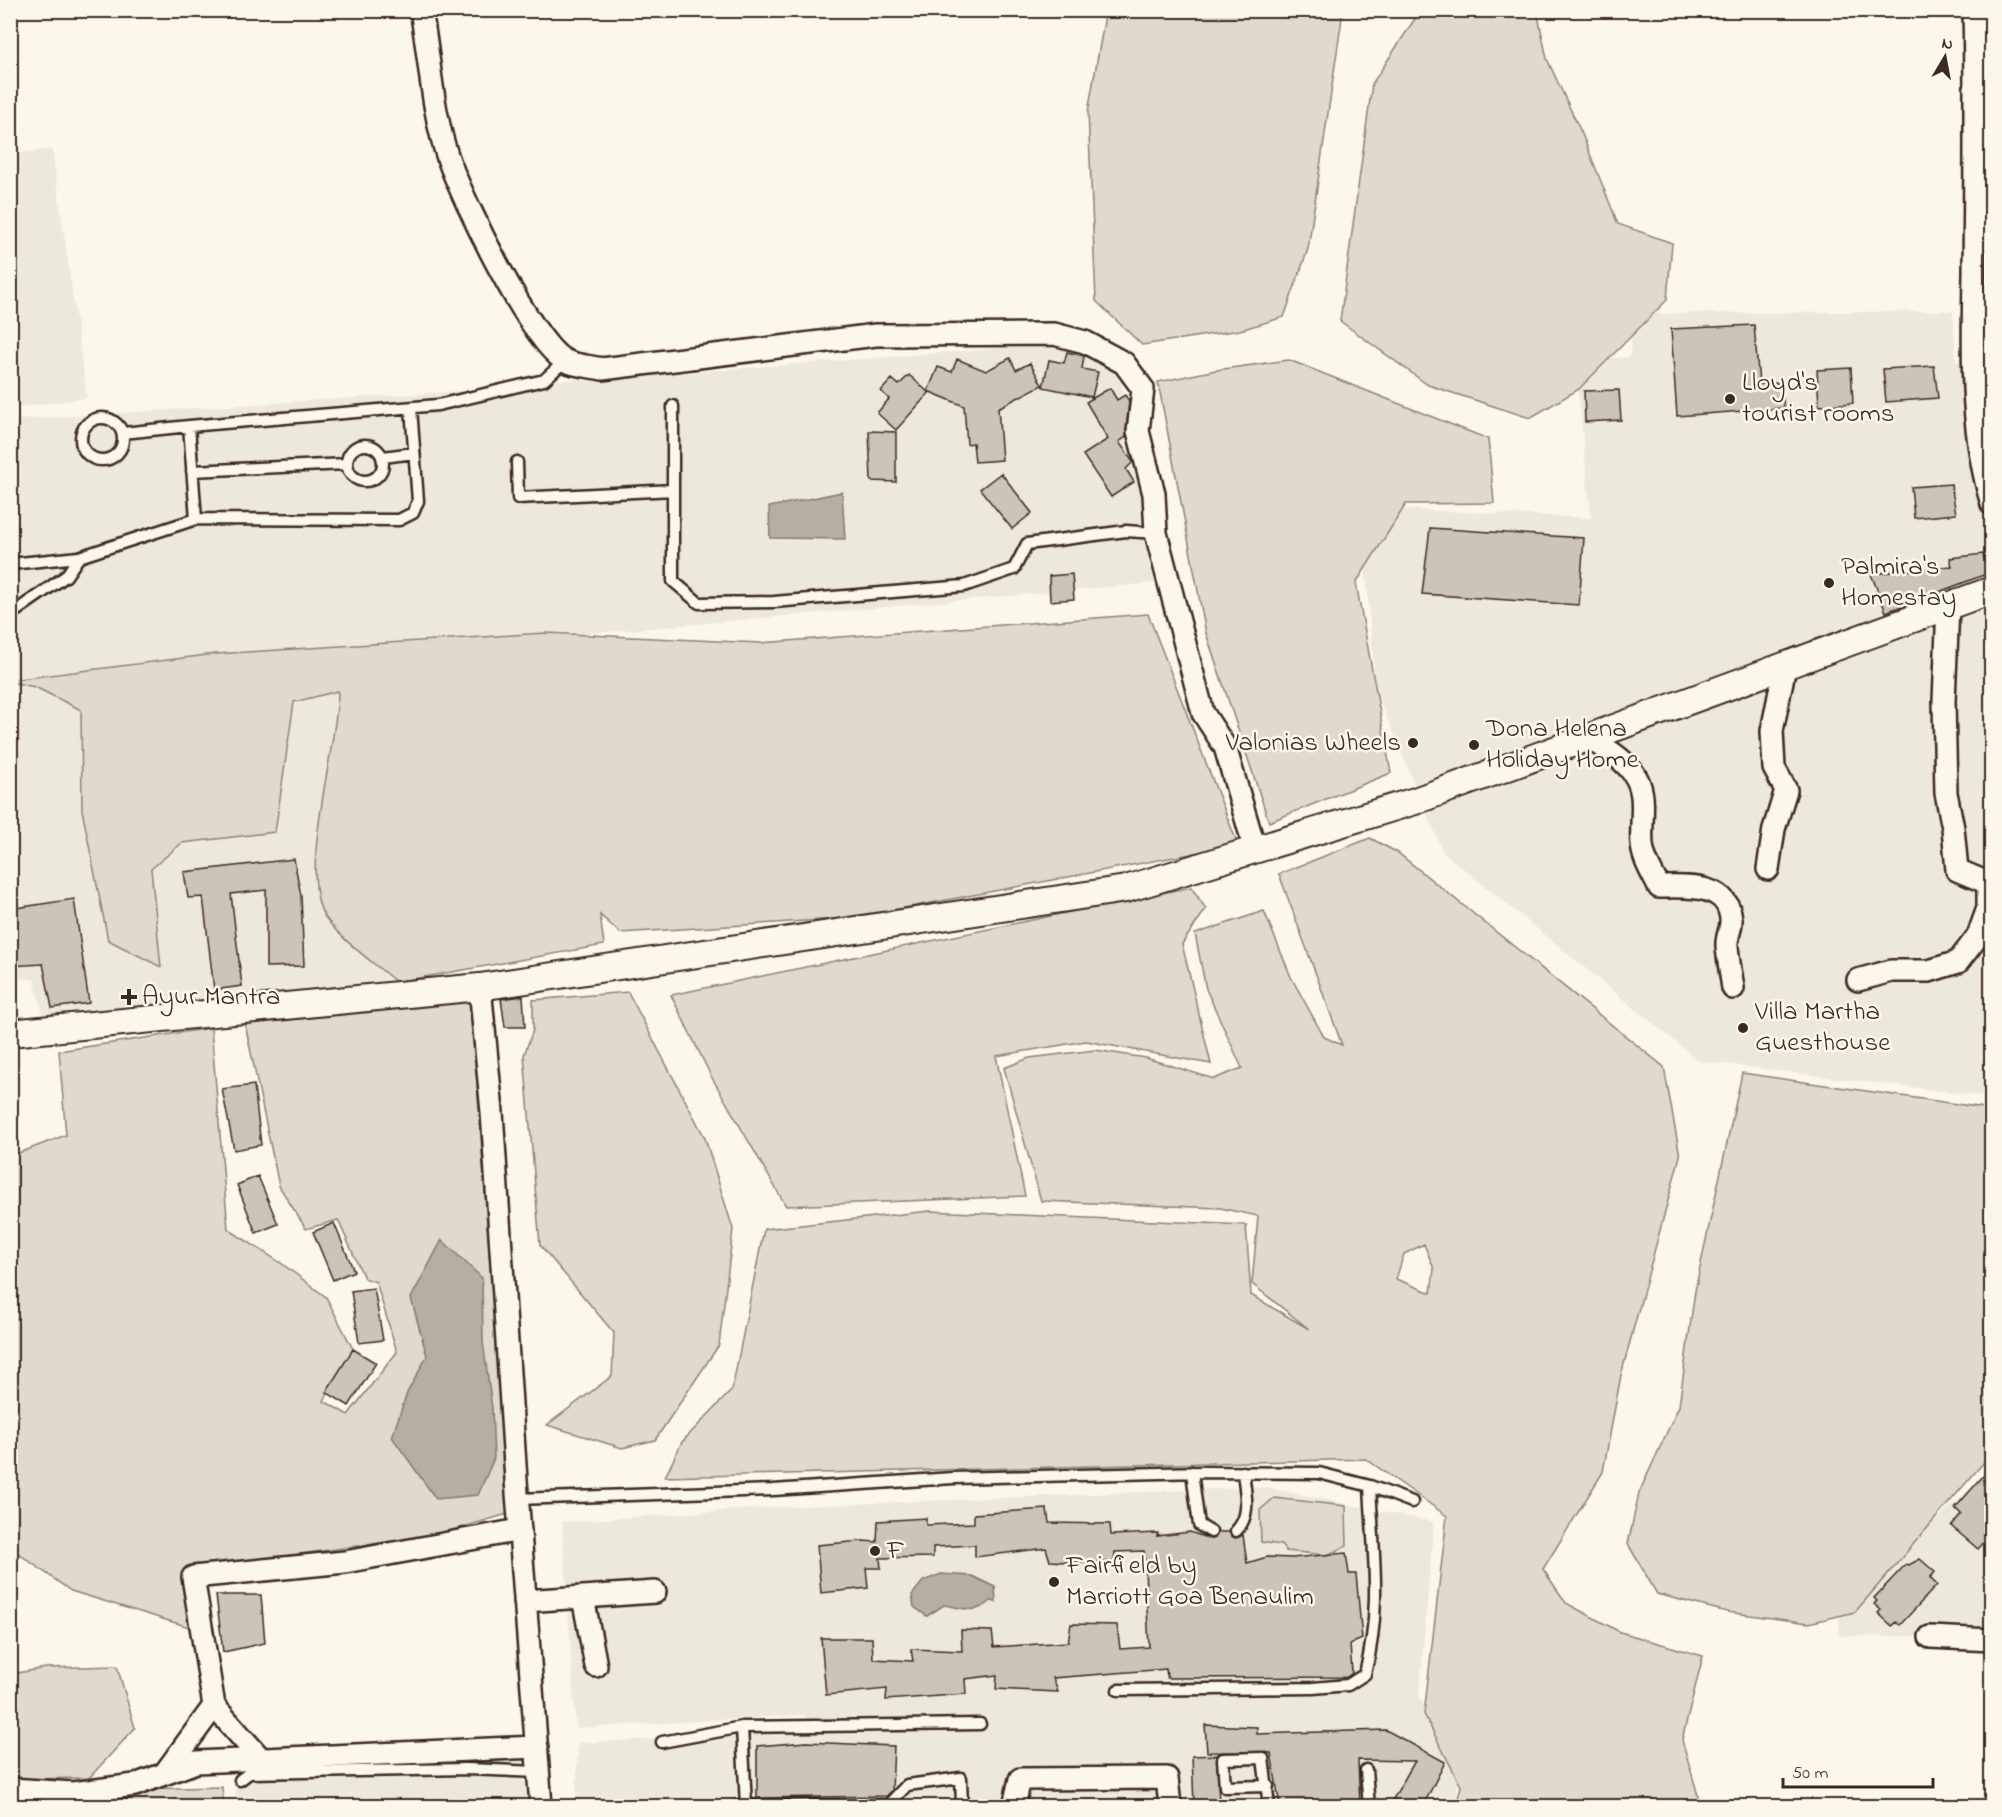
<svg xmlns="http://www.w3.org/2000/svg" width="2002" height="1817" font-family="'Indie Flower',sans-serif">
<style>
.built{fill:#ede8dd}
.green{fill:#dfd9ce;stroke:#8d8276;stroke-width:1.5;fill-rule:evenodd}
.water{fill:#b6aea2;stroke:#85796d;stroke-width:1.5}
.building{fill:#ccc4b9;stroke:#3b2a1e;stroke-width:1.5}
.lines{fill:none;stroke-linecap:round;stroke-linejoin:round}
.service-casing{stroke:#3b2a1e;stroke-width:15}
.minor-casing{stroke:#3b2a1e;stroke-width:26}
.tertiary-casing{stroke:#3b2a1e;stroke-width:30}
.service{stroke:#fbf7ec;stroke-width:10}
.minor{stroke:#fbf7ec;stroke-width:21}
.tertiary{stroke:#fbf7ec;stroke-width:26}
.poi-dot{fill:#3b2a1e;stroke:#fbf7ec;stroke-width:2}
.labels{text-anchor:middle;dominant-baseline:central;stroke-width:5;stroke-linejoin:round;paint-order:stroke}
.poi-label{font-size:27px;fill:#3b2a1e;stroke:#fbf7ec;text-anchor:start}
</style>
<rect width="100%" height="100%" fill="#fbf7ec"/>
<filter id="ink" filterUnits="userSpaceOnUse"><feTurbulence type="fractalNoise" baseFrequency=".0167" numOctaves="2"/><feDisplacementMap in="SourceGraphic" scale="12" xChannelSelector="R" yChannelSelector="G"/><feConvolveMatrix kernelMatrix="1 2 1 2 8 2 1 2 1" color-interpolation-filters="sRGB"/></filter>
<g filter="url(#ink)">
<path class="built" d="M 52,149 L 87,398 L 11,408 L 11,154 Z
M 1953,311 L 1956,362 L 1991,357 L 1991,1097 L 1699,1061 L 1443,852 L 1376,692 L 1360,507 L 1591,518 L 1575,360 L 1630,357 L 1633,314 Z
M 1072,346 L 1121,376 L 1155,583 L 348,655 L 397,982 L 44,1019 L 34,979 L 11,978 L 11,420 L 477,390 L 544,380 L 604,379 L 1015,347 Z
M 1991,1470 L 1991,1637 L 1839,1636 L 1840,1608 Z
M 1264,1487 L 1434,1522 L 1419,1696 L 1457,1778 L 1457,1806 L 576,1806 L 578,1743 L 804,1731 L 805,1715 L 576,1728 L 562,1522 L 779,1507 Z
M 522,1756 L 528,1806 L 237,1806 L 235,1781 Z"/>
<path class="green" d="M 1106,10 L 1343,11 L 1308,249 L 1284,317 L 1240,330 L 1142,345 L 1096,301 L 1088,112 Z
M 1420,11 L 1537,11 L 1547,59 L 1582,134 L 1618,224 L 1672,243 L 1667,300 L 1579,389 L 1530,418 L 1428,385 L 1340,321 L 1372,84 Z
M 1289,360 L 1488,439 L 1494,503 L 1406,504 L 1356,583 L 1391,773 L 1269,822 L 1206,633 L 1158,382 L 1216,370 Z
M 1148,614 L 1238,845 L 851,918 L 620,933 L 600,915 L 604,945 L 396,982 C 373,962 343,942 325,917 C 297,875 338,744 338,691 L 294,702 L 275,832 L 182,843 L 151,869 L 161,967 L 108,940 L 82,810 L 81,710 L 35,687 L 11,682 L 10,680 L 215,654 L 546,633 L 760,643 Z
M 1370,838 L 1398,853 L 1664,1067 L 1680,1156 L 1621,1375 L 1603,1472 L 1543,1569 L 1566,1603 L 1620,1632 L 1703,1656 L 1682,1740 L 1701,1806 L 1456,1806 L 1461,1786 L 1424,1714 L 1447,1516 L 1366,1459 L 665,1477 L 682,1442 L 732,1390 L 764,1229 L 930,1211 L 1246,1225 L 1251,1295 L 1309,1329 L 1252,1284 L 1258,1216 L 1220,1208 L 1041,1201 L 1004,1068 L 1029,1058 L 1095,1050 L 1146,1058 L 1214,1079 L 1242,1068 L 1206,989 L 1195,934 L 1264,911 L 1291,977 L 1324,1037 L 1342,1045 L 1279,874 ZM 1424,1244 L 1434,1269 L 1431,1293 L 1396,1279 L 1404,1254 Z
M 1191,887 L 1206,909 L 1182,944 L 1211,1064 L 1086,1041 L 996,1056 L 1025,1196 L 786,1206 L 711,1076 L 671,995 Z
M 628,992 L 705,1138 L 733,1229 L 719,1345 L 655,1440 L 622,1448 L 547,1425 L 612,1376 L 614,1333 L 540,1245 L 524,1055 L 533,1030 L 533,1000 Z
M 471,998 L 508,1514 L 435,1535 L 186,1570 L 189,1627 L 71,1591 L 11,1548 L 11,1156 L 66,1135 L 59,1051 L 211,1028 L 228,1229 L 281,1263 L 326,1297 L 353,1349 L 324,1401 L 348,1415 L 397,1352 L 376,1282 L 364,1278 L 338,1220 L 306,1229 L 279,1186 L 245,1024 Z
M 1742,1073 L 1991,1109 L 1991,1454 L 1855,1612 L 1809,1623 L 1727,1612 L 1657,1594 L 1628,1544 L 1639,1493 L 1679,1406 L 1695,1291 Z
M 1274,1498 L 1346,1506 L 1347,1546 L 1327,1555 L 1286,1551 L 1281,1545 L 1261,1542 L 1260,1510 Z
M 117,1666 L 135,1728 L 89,1778 L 11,1779 L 11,1674 L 46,1668 Z
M 222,1787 L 224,1806 L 93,1806 L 96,1790 Z"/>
<path class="water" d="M 842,492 L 845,539 L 770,538 L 769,507 Z
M 442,1240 L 482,1278 L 483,1342 L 492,1408 L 494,1458 L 478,1495 L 436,1499 L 392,1437 L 407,1393 L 427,1356 L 411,1298 Z
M 941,1574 L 972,1576 L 995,1587 L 996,1602 L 991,1601 C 976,1615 963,1608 944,1605 L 927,1616 L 914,1607 L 912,1595 L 923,1581 Z"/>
<path class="building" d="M 1754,325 L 1759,384 L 1781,383 L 1784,408 L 1677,416 L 1671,329 Z
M 1067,352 L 1084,356 L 1082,369 L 1098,372 L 1092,397 L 1043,387 L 1049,360 L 1064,363 Z
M 1010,358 L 1016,370 L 1030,363 L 1042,385 L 998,408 L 1002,460 L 975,462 L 973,443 L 967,444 L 964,406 L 928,391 L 938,367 L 952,372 L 957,359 L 986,371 Z
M 1934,366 L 1938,398 L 1886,402 L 1883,369 Z
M 1851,368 L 1853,403 L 1819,406 L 1817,370 Z
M 909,375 L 929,393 L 896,430 L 877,413 L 889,399 L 881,391 L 892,379 L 899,385 Z
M 1110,388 L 1117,400 L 1125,395 L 1129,401 L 1126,437 L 1119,442 L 1133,462 L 1126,469 L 1134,482 L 1111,497 L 1083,455 L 1108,439 L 1086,402 Z
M 1619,390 L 1621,420 L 1585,422 L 1584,391 Z
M 869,431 L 896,432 L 896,482 L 871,481 Z
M 1001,473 L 1032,513 L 1012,529 L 980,489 Z
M 1951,484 L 1956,514 L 1914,518 L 1911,487 Z
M 1430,528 L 1584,538 L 1579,605 L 1422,594 Z
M 1983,554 L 1989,573 L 1886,612 L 1871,574 L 1952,566 L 1950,558 Z
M 1072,574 L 1074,599 L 1050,601 L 1049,576 Z
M 294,859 L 301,896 L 304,966 L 266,967 L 266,890 L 231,894 L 242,986 L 214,990 L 203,897 L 188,898 L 184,872 Z
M 74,899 L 89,1003 L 52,1008 L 43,964 L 10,966 L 10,909 Z
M 523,996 L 525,1027 L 505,1027 L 501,999 Z
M 254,1085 L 261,1145 L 234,1150 L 222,1089 Z
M 258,1176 L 278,1224 L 256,1233 L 237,1185 Z
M 334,1223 L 354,1271 L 333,1280 L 313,1232 Z
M 374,1288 L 383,1340 L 359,1343 L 351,1291 Z
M 353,1349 L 376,1363 L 349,1406 L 326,1392 Z
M 1992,1466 L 1992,1534 L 1978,1549 L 1951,1526 L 1961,1514 L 1955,1508 Z
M 1047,1509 L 1049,1523 L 1110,1524 L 1111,1535 L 1158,1533 L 1157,1536 L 1190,1532 L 1210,1539 L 1215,1538 L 1218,1532 L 1229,1532 L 1235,1538 L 1243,1535 L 1247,1563 L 1267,1557 L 1292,1558 L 1346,1553 L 1349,1574 L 1356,1574 L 1362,1639 L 1350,1644 L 1352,1673 L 1347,1677 L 1167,1678 L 1166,1669 L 1053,1678 L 1058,1692 L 996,1689 L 997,1675 L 965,1679 L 966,1694 L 886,1700 L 887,1689 L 826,1695 L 821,1638 L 872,1638 L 873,1659 L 913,1661 L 911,1649 L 962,1651 L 961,1630 L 992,1631 L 994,1647 L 1068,1642 L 1071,1624 L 1117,1625 L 1120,1649 L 1149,1647 L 1144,1551 L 1115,1552 L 1114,1562 L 1065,1562 L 1050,1561 L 1046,1548 L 975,1557 L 975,1545 L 933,1547 L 933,1557 L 880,1558 L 881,1568 L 866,1568 L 868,1588 L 821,1593 L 817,1545 L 862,1541 L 877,1542 L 878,1521 L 926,1518 L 926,1525 L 974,1523 L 974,1514 Z
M 1920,1559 L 1935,1572 L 1930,1578 L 1937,1585 L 1900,1625 L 1896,1621 L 1892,1626 L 1878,1613 L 1881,1610 L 1874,1604 L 1877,1601 L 1874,1598 L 1906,1564 L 1909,1565 Z
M 216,1595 L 261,1595 L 265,1643 L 223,1652 Z
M 1205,1725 L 1257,1727 L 1257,1734 L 1386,1730 L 1445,1762 L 1423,1806 L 1389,1806 L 1415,1761 L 1358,1760 L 1360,1806 L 1280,1806 L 1271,1753 L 1207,1752 Z
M 806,1742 L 894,1746 L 892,1790 L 887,1796 L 757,1798 L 757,1746 Z
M 1217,1755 L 1219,1806 L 1194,1806 L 1192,1756 Z"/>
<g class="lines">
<g class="service-casing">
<path id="service" d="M81 439a21 21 0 1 1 42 0a21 21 0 1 1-42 0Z
M 123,433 L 189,426
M347 463a18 18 0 1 1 36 0a18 18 0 1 1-36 0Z
M 383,457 L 414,453
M 517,462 L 518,498 L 673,490 L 673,581 L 699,603 L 774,602 L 964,586 L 1014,569 L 1027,544 L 1126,531 L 1156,533
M 192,471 L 347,464
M 673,490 L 673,406
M 196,519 L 189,426 L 438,405 L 544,380 L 565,361
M 10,564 L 79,557 L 196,519 L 399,520 L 413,513 L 418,501 L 411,408
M 10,615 L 66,576 L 79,557
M 1192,1472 L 1199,1525 L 1211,1532
M 517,1499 L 773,1490 L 953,1478 L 1202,1472 L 1319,1473 L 1370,1486 L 1412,1502
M 1236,1531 C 1252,1515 1245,1493 1243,1472
M 1118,1690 L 1313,1688 L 1348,1685 L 1365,1674 C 1382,1608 1373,1552 1370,1486
M 662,1742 L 742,1727
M 1366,1770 L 1369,1806
M 240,1780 L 249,1773 L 466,1769 L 539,1772
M 1268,1786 L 1225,1787 L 1223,1759 L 1263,1758 L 1269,1806
M 738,1806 L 888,1805 L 907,1785 L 961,1778 L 962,1806
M 746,1806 L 742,1727 L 980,1724"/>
</g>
<g class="minor-casing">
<path id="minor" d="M 421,10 C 430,59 432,112 448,158 C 461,196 533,347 566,361 C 576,366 590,366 602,369 L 876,335 L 1054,334 L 1085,342 L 1124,363 L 1143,389 L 1138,431 L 1154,494 L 1156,533 L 1203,713 L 1225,747 L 1255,849
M 1974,10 C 1976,98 1975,185 1974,272 C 1973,350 1969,428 1992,504
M 1588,738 C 1605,748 1627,760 1637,779 C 1647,798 1640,824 1642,844 C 1643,859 1652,873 1659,887 C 1685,887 1728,882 1731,919 C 1732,928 1726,937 1727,946 C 1728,960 1731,974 1733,988
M 1768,869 L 1774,829 L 1786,790 L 1774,768 L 1772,731 L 1785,666
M 1858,980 L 1891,971 L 1929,971 L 1958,962 L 1978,936 L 1988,908 L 1988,883 L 1957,870 L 1953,828 L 1946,793 L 1944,701 L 1948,606
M 480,987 L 492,1112 L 516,1480 L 541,1806
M 583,1597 L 596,1666
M 525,1601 L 655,1592
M 1930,1637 L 1992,1640
M 261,1759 L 214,1706 L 193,1577 L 345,1562 L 520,1530
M 165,1773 L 214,1706
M 10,1789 L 73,1793 L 135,1785 L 196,1762 L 537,1747
M 1014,1806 L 1020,1779 L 1167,1778 L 1170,1806"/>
</g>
<g class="tertiary-casing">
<path id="tertiary" d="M 10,1033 L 480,987 L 1126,889 L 1415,801 L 1992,590"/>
</g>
<use href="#service" class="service"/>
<use href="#minor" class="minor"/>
<use href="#tertiary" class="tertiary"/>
</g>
</g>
<g class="poi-dot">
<circle cx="1730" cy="399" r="6"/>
<circle cx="1829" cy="583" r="6"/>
<circle cx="1413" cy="743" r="6"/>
<circle cx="1474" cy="745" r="6"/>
<path d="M126 988h6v6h6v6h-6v6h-6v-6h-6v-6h6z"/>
<circle cx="1743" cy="1028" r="6"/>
<circle cx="875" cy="1551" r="6"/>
<circle cx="1054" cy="1582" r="6"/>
</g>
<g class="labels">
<g class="poi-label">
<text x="1742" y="383">Lloyd's<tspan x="1742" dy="31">tourist rooms</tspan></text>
<text x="1841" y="567">Palmira's<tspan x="1841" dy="31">Homestay</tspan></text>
<text x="1486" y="729">Dona Helena<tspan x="1486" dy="31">Holiday Home</tspan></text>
<text x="1401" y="743" text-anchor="end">Valonias Wheels</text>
<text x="142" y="997">Ayur Mantra</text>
<text x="1755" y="1012">Villa Martha<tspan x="1755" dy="31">Guesthouse</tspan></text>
<text x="887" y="1551">F</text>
<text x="1066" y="1566">Fairfield by<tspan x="1066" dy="31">Marriott Goa Benaulim</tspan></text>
</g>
</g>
<rect width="2002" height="1817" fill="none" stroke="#fbf7ec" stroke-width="36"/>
<rect x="18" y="18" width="1966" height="1781" fill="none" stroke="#3b2a1e" stroke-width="2" filter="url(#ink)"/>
<g transform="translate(1945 57) rotate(10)" stroke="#fbf7ec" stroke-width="4.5" paint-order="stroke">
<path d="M0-4.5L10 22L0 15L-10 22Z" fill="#3b2a1e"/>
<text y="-9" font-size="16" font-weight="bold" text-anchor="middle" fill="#3b2a1e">N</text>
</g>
<path d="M1783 1778v9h150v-9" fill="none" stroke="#3b2a1e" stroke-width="3"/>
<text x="1792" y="1778" font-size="18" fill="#3b2a1e" stroke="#fbf7ec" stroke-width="4.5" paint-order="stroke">50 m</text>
</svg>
